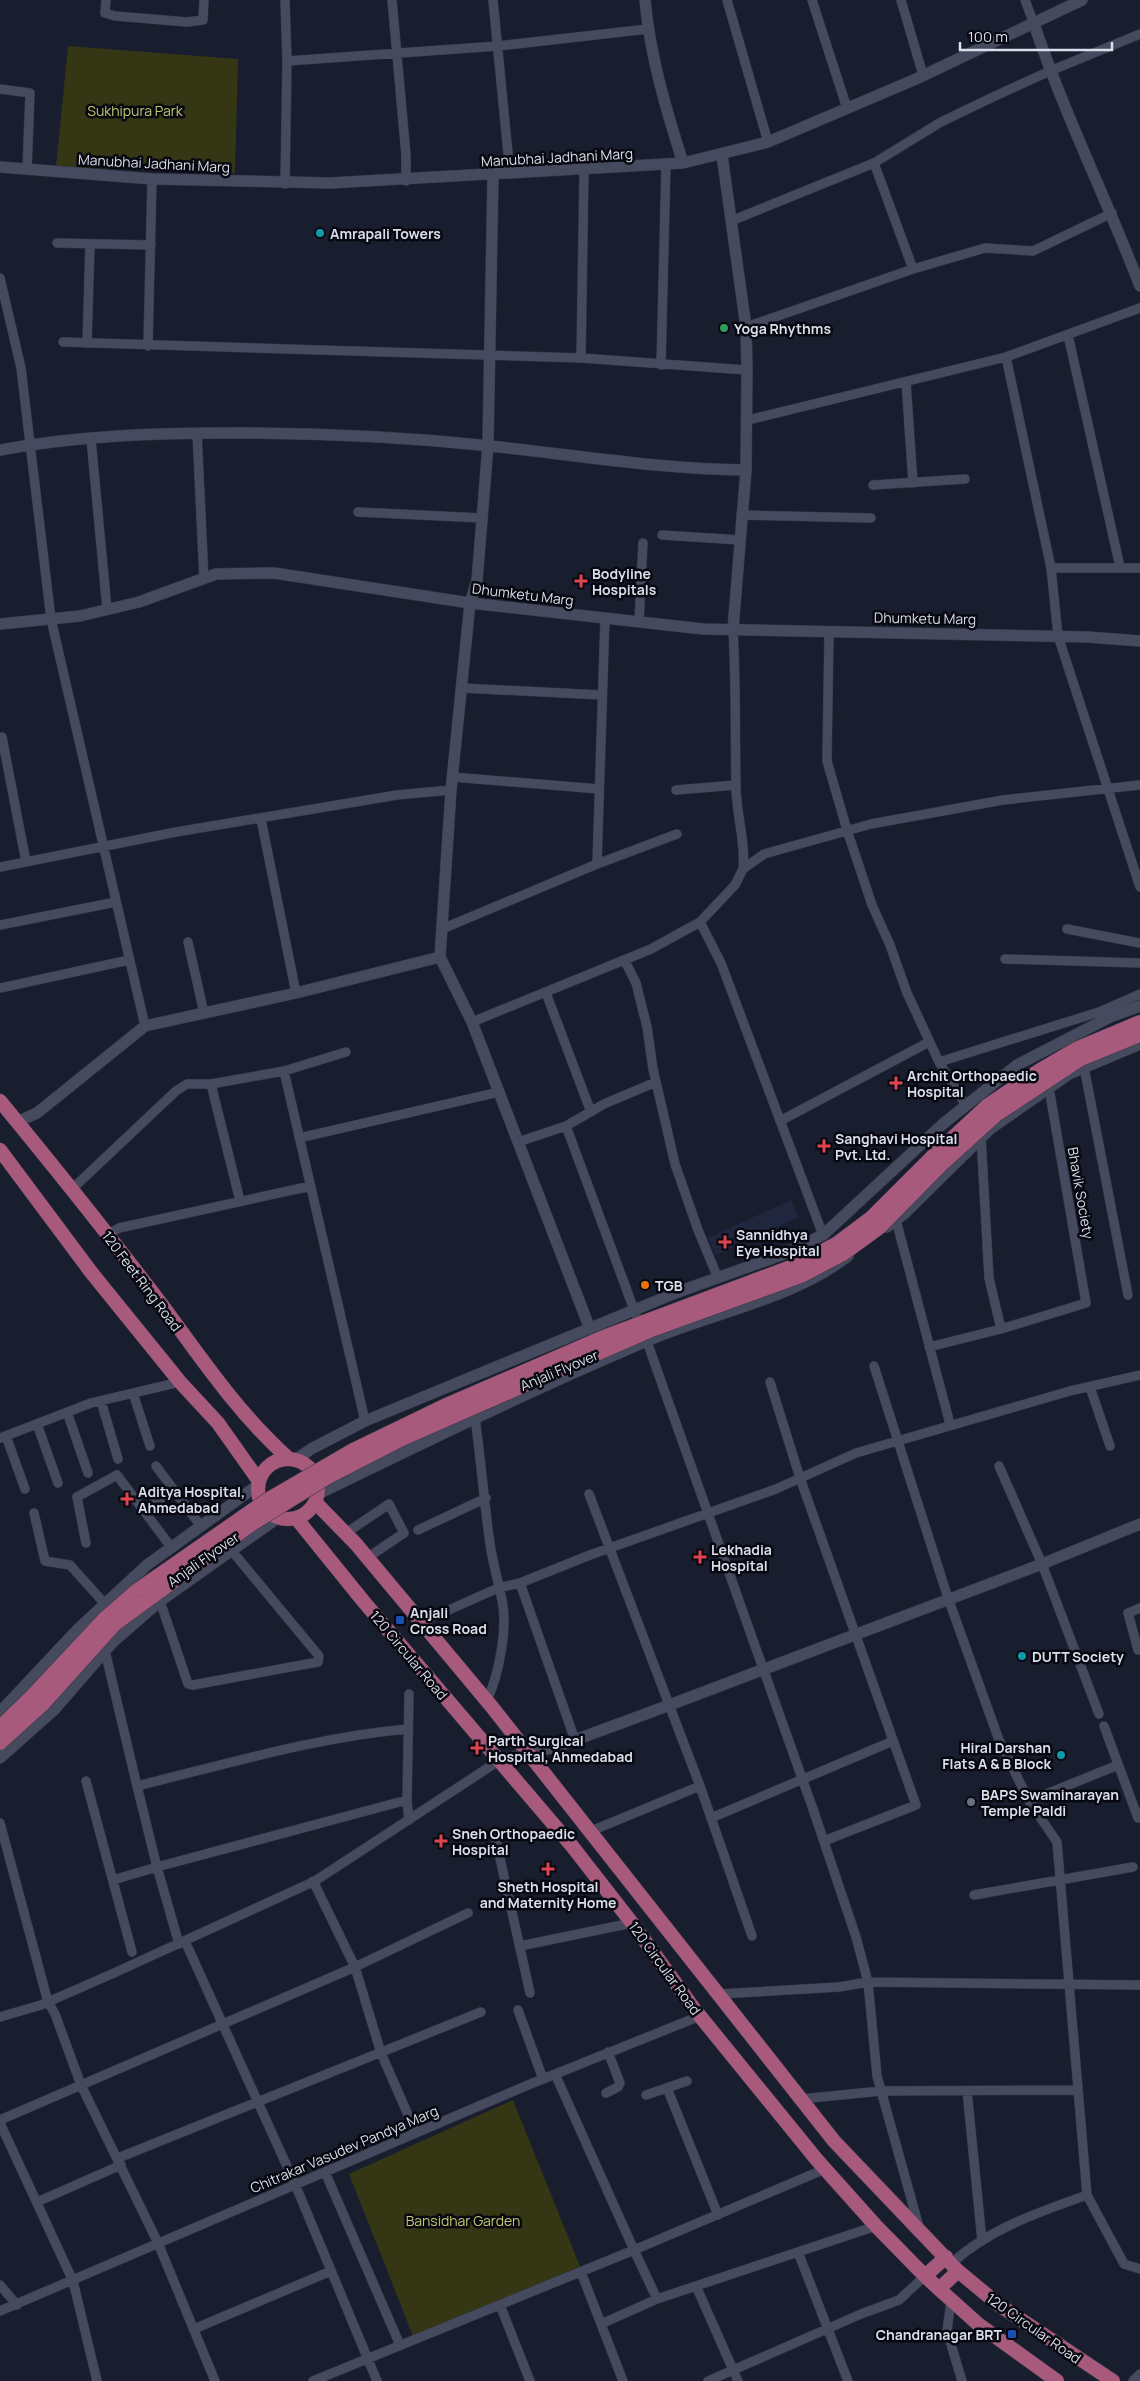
<svg xmlns="http://www.w3.org/2000/svg" width="1140" height="2381" font-family="Manrope,sans-serif">
<style>
.built{fill:#20263e}
.green{fill:#353613}
.lines{fill:none;stroke-linecap:round;stroke-linejoin:round}
.minor-casing{stroke:#343746;stroke-width:10}
.tertiary-casing{stroke:#343746;stroke-width:12}
.primary-casing{stroke:#343746;stroke-width:15}
.minor{stroke:#454a5f;stroke-width:9}
.tertiary{stroke:#454a5f;stroke-width:11}
.primary{stroke:#a85a7c;stroke-width:14}
.primary-bridge-casing{stroke:#343746;stroke-width:15;stroke-linecap:butt}
.primary-bridge{stroke:#a85a7c;stroke-width:14}
.culture-dot{fill:#0f9aa8;stroke:#070810;stroke-width:2}
.leisure-dot{fill:#2e9e5b;stroke:#070810;stroke-width:2}
.health-dot{fill:#e0444e;stroke:#070810;stroke-width:2}
.food-dot{fill:#e8710a;stroke:#070810;stroke-width:2}
.transit-dot{fill:#1a4fb4;stroke:#070810;stroke-width:2}
.worship-dot{fill:#6b7280;stroke:#070810;stroke-width:2}
.labels{text-anchor:middle;dominant-baseline:central;stroke-width:5;stroke-linejoin:round;paint-order:stroke}
.park-label{font-size:14px;fill:#c4c86d;stroke:#070810}
.street-label{font-size:14px;fill:#dbdfeb;stroke:#070810}
.poi-label{font-size:14px;font-weight:bold;fill:#dbdfeb;stroke:#070810;text-anchor:start}
</style>
<rect width="100%" height="100%" fill="#191e2f"/>
<path class="built" d="M 791,1200 L 799,1217 L 716,1255 L 708,1238 Z"/>
<path class="green" d="M 68,46 L 238,59 L 235,173 L 56,167 Z
M 513,2100 L 581,2269 L 413,2336 L 349,2174 Z"/>
<g class="lines">
<g class="minor-casing">
<path id="minor" d="M 106,0 L 105,13 L 115,16 L 187,22 L 203,20 L 204,0
M 285,0 L 287,61 L 498,46 L 648,29
M 392,0 L 406,155 L 406,181
M 493,0 L 510,174
M 727,0 L 768,142
M 812,0 L 845,102 L 849,108
M 901,0 L 923,75
M 1025,0 L 1034,24
M 0,89 L 30,93 L 27,170
M 285,184 L 287,61
M 731,221 L 874,163 L 941,122 L 993,97 L 1050,71 L 1140,34
M 57,243 L 151,245
M 913,269 L 985,248 L 1033,251 L 1112,213
M 0,278 L 21,368 L 51,619 L 145,1026
M 746,327 L 913,269 L 874,163
M 1068,335 L 1120,567
M 63,342 L 581,358 L 747,370
M 87,343 L 90,244
M 148,346 L 152,179
M 1006,357 L 1051,568 L 1058,636 L 1140,887
M 581,358 L 584,170
M 661,365 L 666,165
M 906,382 L 913,483
M 748,420 L 1006,357 L 1140,308
M 197,433 L 204,579
M 91,439 L 107,609
M 873,485 L 965,479
M 358,512 L 482,518
M 741,515 L 871,518
M 662,535 L 740,540
M 1051,568 L 1140,568
M 639,622 L 643,543
M 733,629 C 736,681 735,733 736,786 C 736,814 746,842 743,869
M 829,631 L 827,761 L 847,830 L 872,905 L 890,945 L 907,993 L 939,1062 L 966,1106
M 462,688 L 602,695
M 2,737 L 26,862
M 452,777 L 599,789
M 676,790 L 736,785
M 261,819 L 296,993
M 597,864 L 677,834
M 0,867 L 176,832 L 397,795 L 451,790
M 700,922 L 735,885 L 743,869 L 764,854 L 871,824 L 1003,800 L 1140,785
M 0,925 L 116,902
M 442,929 L 597,864 L 605,618
M 1067,929 L 1140,943
M 188,942 L 204,1013
M 1005,959 L 1140,963
M 625,961 L 636,983 L 647,1027 L 653,1069 L 675,1164 L 698,1230 L 718,1278
M 0,988 L 129,960
M 546,993 L 591,1112
M 472,1022 L 651,949 L 700,922 L 721,963 L 823,1235
M 939,1062 L 1099,1012 L 1140,994
M 1084,1067 L 1128,1295
M 284,1071 L 365,1421
M 780,1121 L 929,1042
M 566,1126 L 604,1104 L 656,1082
M 299,1138 L 499,1092
M 518,1142 L 566,1126 L 636,1315
M 71,1190 L 176,1091 L 187,1084 L 211,1084
M 240,1201 L 211,1084 L 284,1071 L 346,1052
M 896,1220 L 950,1424
M 107,1235 L 119,1228 L 311,1186
M 1001,1329 L 1086,1303 L 1049,1088
M 645,1336 L 814,1812 L 856,1937 L 868,1982 L 877,2076 L 919,2227
M 929,1347 L 1001,1329 L 989,1278 L 981,1137
M 874,1366 L 948,1598 L 999,1740 L 1029,1801 L 1057,1842 L 1087,2195 L 1124,2264 L 1140,2269
M 770,1382 L 800,1478 L 916,1805 L 824,1841
M 1090,1387 L 1110,1446
M 133,1393 L 150,1446
M 101,1401 L 118,1459
M 67,1412 L 88,1473
M 475,1418 C 481,1460 484,1502 490,1544 C 493,1563 498,1581 502,1600 C 508,1627 499,1675 487,1700
M 37,1424 L 58,1483
M 6,1436 L 25,1489
M 0,1438 L 91,1403 L 180,1382
M 156,1466 L 200,1525
M 999,1466 L 1042,1564 L 1099,1714
M 589,1494 L 700,1786 L 752,1936
M 152,1505 L 173,1489
M 34,1513 L 45,1561 L 70,1565 L 105,1604
M 418,1530 L 486,1498
M 346,1533 L 389,1504 L 404,1533 L 367,1558
M 86,1543 L 77,1497 L 117,1475 L 171,1547
M 520,1583 L 575,1740
M 160,1601 L 188,1684 L 193,1685 L 318,1662 L 319,1656 L 232,1551
M 1140,1608 L 1128,1613 L 1138,1650 L 1140,1650
M 422,1622 L 498,1588 L 520,1583 L 590,1555 L 776,1489 L 856,1453 L 1070,1391 L 1140,1375
M 105,1651 L 137,1786 C 227,1764 316,1737 408,1729
M 1104,1726 L 1138,1818
M 86,1781 L 132,1952
M 407,1800 L 409,1694
M 1029,1801 L 1118,1765
M 711,1818 L 893,1741
M 0,1823 L 48,2002 L 55,2014 L 81,2085 L 158,2243 L 215,2381
M 591,1831 L 700,1786
M 495,1836 L 530,1993
M 113,1880 L 157,1867 L 137,1786
M 313,1881 L 355,1967 L 381,2053 L 416,2133
M 974,1895 L 1133,1867
M 185,1941 L 295,2184 L 377,2381
M 179,1944 L 157,1867 L 407,1800 L 409,1820
M 520,1946 L 632,1923
M 720,1994 L 839,1987 L 868,1982 L 1140,1985
M 518,2010 L 543,2079
M 0,2017 L 41,2005 L 114,1973 L 315,1881 L 500,1760
M 555,2074 L 634,2250 L 825,2169
M 667,2088 L 718,2215
M 967,2091 L 982,2241
M 606,2093 L 618,2087 L 620,2083 L 608,2052
M 646,2095 L 687,2081
M 801,2099 L 881,2091 L 1077,2090
M 0,2120 L 355,1967 L 468,1913
M 0,2123 L 73,2281 L 97,2381
M 118,2158 L 481,2012
M 325,2172 L 400,2345
M 37,2202 L 121,2165
M 798,2252 L 848,2381
M 952,2263 C 989,2229 1039,2212 1087,2195
M 581,2272 L 623,2381
M 0,2285 L 17,2305
M 696,2286 L 738,2381
M 951,2301 L 947,2331 L 962,2381
M 500,2305 L 530,2381
M 0,2311 L 528,2085 L 700,2016
M 601,2324 L 657,2299
M 194,2329 L 331,2271
M 313,2381 L 634,2250 L 657,2299 L 876,2226
M 708,2381 L 861,2314 L 899,2300 L 925,2276
M 1133,2381 L 1140,2374"/>
</g>
<g class="tertiary-casing">
<path id="tertiary" d="M 645,0 C 650,56 666,109 683,163
M 1034,24 C 1064,113 1106,198 1140,286
M 722,155 L 746,327 L 747,370 L 746,470 L 733,629
M 0,167 L 152,179 L 330,183 L 683,163 L 768,142 L 916,79 L 1082,0
M 0,450 C 76,436 153,433 230,433 C 317,433 404,437 490,446 C 575,455 660,469 746,470
M 0,624 L 80,616 L 139,602 L 216,574 L 274,573 L 470,603 L 703,629 L 1088,637 L 1140,641
M 440,957 L 451,790 L 470,603 L 477,581 L 488,445 L 493,175
M 17,1122 L 37,1113 L 145,1026 L 296,993 L 440,957 L 472,1022 L 590,1329
M 887,1227 L 904,1214 L 990,1129 L 1069,1074 L 1140,1044
M 297,1459 L 311,1449 L 365,1421 L 678,1292 L 784,1254 L 823,1235 L 944,1123 L 1017,1065 L 1110,1017 L 1140,1006
M 318,1494 C 429,1440 540,1386 654,1338 C 717,1312 794,1298 848,1256
M 0,1712 L 77,1630 L 147,1565 L 258,1485
M 0,1758 L 54,1710 L 113,1642 L 160,1601 L 279,1517
M 500,1760 L 556,1747 L 651,1712 L 1042,1564 L 1140,1524"/>
</g>
<g class="primary-casing">
<path id="primary" d="M 0,1101 C 56,1169 112,1239 165,1309 C 203,1361 240,1415 288,1458
M 0,1150 L 91,1272 L 180,1382 L 218,1423 L 259,1481
M258 1489a30 30 0 1 1 60 0a30 30 0 1 1-60 0Z
M 315,1502 L 356,1544 L 492,1707 L 834,2141 L 958,2271 L 939,2289 L 925,2276 L 946,2257
M 296,1518 L 364,1602 L 572,1846 L 632,1923 L 695,2010 L 817,2160 L 876,2226 L 925,2276
M 958,2271 L 999,2305 L 1113,2381
M 939,2289 L 978,2324 L 1057,2381"/>
</g>
<use href="#minor" class="minor"/>
<use href="#tertiary" class="tertiary"/>
<use href="#primary" class="primary"/>
<g class="primary-bridge-casing">
<path id="primary-bridge" d="M 0,1727 L 32,1696 L 105,1618 L 136,1591 L 267,1500 L 353,1450 L 444,1406 L 606,1336 L 796,1265 L 836,1244 L 872,1217 L 932,1157 L 988,1105 L 1040,1070 L 1076,1049 L 1140,1022
M 0,1743 L 43,1704 L 115,1624 L 252,1524 L 328,1477 L 404,1438 L 649,1331 L 801,1276 L 843,1254 L 880,1227 L 941,1165 L 996,1115 L 1081,1059 L 1140,1035"/>
</g>
<use href="#primary-bridge" class="primary-bridge"/>
</g>
<g class="culture-dot">
<circle cx="320" cy="233" r="5"/>
<circle cx="1022" cy="1656" r="5"/>
<circle cx="1061" cy="1755" r="5"/>
</g>
<circle class="leisure-dot" cx="724" cy="328" r="5"/>
<g class="health-dot">
<path d="M578.5 573.5h5v5h5v5h-5v5h-5v-5h-5v-5h5z"/>
<path d="M893.5 1075.5h5v5h5v5h-5v5h-5v-5h-5v-5h5z"/>
<path d="M821.5 1138.5h5v5h5v5h-5v5h-5v-5h-5v-5h5z"/>
<path d="M722.5 1234.5h5v5h5v5h-5v5h-5v-5h-5v-5h5z"/>
<path d="M124.5 1491.5h5v5h5v5h-5v5h-5v-5h-5v-5h5z"/>
<path d="M697.5 1549.5h5v5h5v5h-5v5h-5v-5h-5v-5h5z"/>
<path d="M474.5 1740.5h5v5h5v5h-5v5h-5v-5h-5v-5h5z"/>
<path d="M438.5 1833.5h5v5h5v5h-5v5h-5v-5h-5v-5h5z"/>
<path d="M545.5 1861.5h5v5h5v5h-5v5h-5v-5h-5v-5h5z"/>
</g>
<circle class="food-dot" cx="645" cy="1285" r="5"/>
<g class="transit-dot">
<rect x="395" y="1615" width="10" height="10" rx="2.5"/>
<rect x="1007" y="2329" width="10" height="10" rx="2.5"/>
</g>
<circle class="worship-dot" cx="971" cy="1802" r="5"/>
<g class="labels">
<g class="park-label">
<text x="135" y="110">Sukhipura Park</text>
<text x="463" y="2220">Bansidhar Garden</text>
</g>
<g class="street-label">
<text transform="translate(557 157) rotate(-3)">Manubhai Jadhani Marg</text>
<text transform="translate(154 163) rotate(3)">Manubhai Jadhani Marg</text>
<text transform="translate(523 594) rotate(7)">Dhumketu Marg</text>
<text transform="translate(925 618) rotate(1)">Dhumketu Marg</text>
<text transform="translate(1081 1193) rotate(80)">Bhavik Society</text>
<text transform="translate(142 1281) rotate(53)">120 Feet Ring Road</text>
<text transform="translate(559 1370) rotate(-23)">Anjali Flyover</text>
<text transform="translate(203 1559) rotate(-35)">Anjali Flyover</text>
<text transform="translate(409 1655) rotate(50)">120 Circular Road</text>
<text transform="translate(665 1968) rotate(54)">120 Circular Road</text>
<text transform="translate(344 2149) rotate(-23)">Chitrakar Vasudev Pandya Marg</text>
<text transform="translate(1034 2328) rotate(35)">120 Circular Road</text>
</g>
<g class="poi-label">
<text x="330" y="233">Amrapali Towers</text>
<text x="734" y="328">Yoga Rhythms</text>
<text x="592" y="573">Bodyline<tspan x="592" dy="16">Hospitals</tspan></text>
<text x="907" y="1075">Archit Orthopaedic<tspan x="907" dy="16">Hospital</tspan></text>
<text x="835" y="1138">Sanghavi Hospital<tspan x="835" dy="16">Pvt. Ltd.</tspan></text>
<text x="736" y="1234">Sannidhya<tspan x="736" dy="16">Eye Hospital</tspan></text>
<text x="655" y="1285">TGB</text>
<text x="138" y="1491">Aditya Hospital,<tspan x="138" dy="16">Ahmedabad</tspan></text>
<text x="711" y="1549">Lekhadia<tspan x="711" dy="16">Hospital</tspan></text>
<text x="410" y="1612">Anjali<tspan x="410" dy="16">Cross Road</tspan></text>
<text x="1032" y="1656">DUTT Society</text>
<text x="488" y="1740">Parth Surgical<tspan x="488" dy="16">Hospital, Ahmedabad</tspan></text>
<text x="1051" y="1747" text-anchor="end">Hiral Darshan<tspan x="1051" dy="16">Flats A &amp; B Block</tspan></text>
<text x="981" y="1794">BAPS Swaminarayan<tspan x="981" dy="16">Temple Paldi</tspan></text>
<text x="452" y="1833">Sneh Orthopaedic<tspan x="452" dy="16">Hospital</tspan></text>
<text x="548" y="1886" text-anchor="middle">Sheth Hospital<tspan x="548" dy="16">and Maternity Home</tspan></text>
<text x="1002" y="2334" text-anchor="end">Chandranagar BRT</text>
</g>
</g>
<path d="M960 42v8h152v-8" fill="none" stroke="#dbdfeb" stroke-width="2.5"/>
<text x="968" y="42" font-size="15" fill="#dbdfeb" stroke="#070810" stroke-width="4" paint-order="stroke">100 m</text>
</svg>
